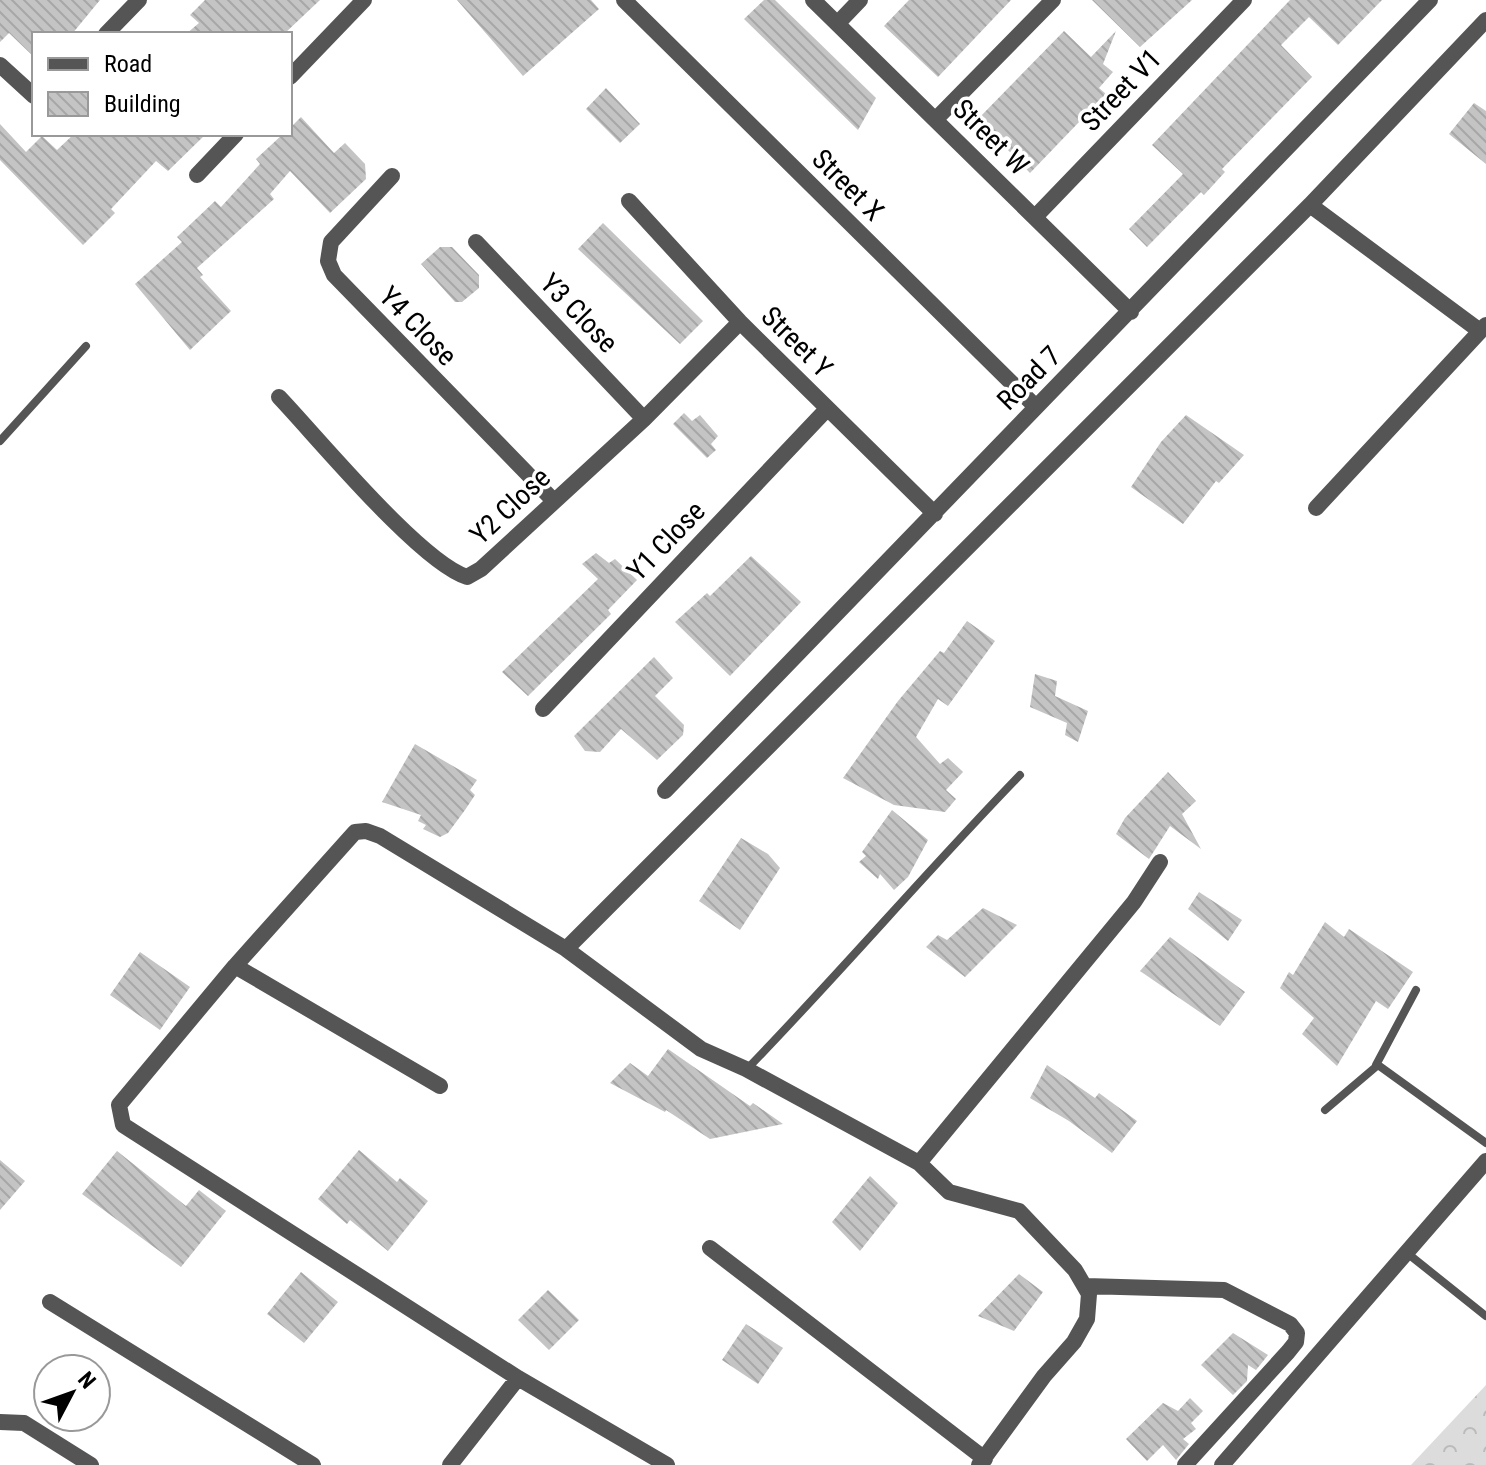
<svg xmlns="http://www.w3.org/2000/svg" width="1486" height="1465" font-family="'Roboto Condensed',sans-serif">
<style>
.forest{fill:url(#forest-crowns)}
.building{fill:url(#building-back-hatch)}
.lines{fill:none;stroke-linecap:round;stroke-linejoin:round}
.service{stroke:#555;stroke-width:8}
.minor{stroke:#555;stroke-width:16}
.labels{text-anchor:middle;dominant-baseline:central;stroke-width:7;stroke-linejoin:round;paint-order:stroke}
.street-label{font-size:28px;fill:#000;stroke:#fff}
</style>
<defs>
<pattern id="forest-crowns" width="20" height="18" patternUnits="userSpaceOnUse" patternTransform="scale(2)"><rect width="20" height="18" fill="#dcdcdc"/><path d="M2 6a3 3 0 1 1 6 0M12 15a3 3 0 1 1 6 0" fill="none" stroke="#bbb"/></pattern>
<pattern id="building-back-hatch" width="6" height="6" patternUnits="userSpaceOnUse" patternTransform="scale(2)"><rect width="6" height="6" fill="#c4c4c4"/><path d="M-1 5l2 2M0 0l6 6M5-1l2 2" fill="none" stroke="#a7a7a7"/></pattern>
</defs>
<rect width="100%" height="100%" fill="#fff"/>
<path class="forest" d="M 1486,1385 L 1486,1465 L 1411,1465 Z"/>
<path class="building" d="M 0,0 L 100,0 L 72,34 L 34,34 L 34,57 L 9,33 L 0,42 Z
M 205,0 L 320,0 L 284,34 L 186,34 L 199,23 L 190,15 Z
M 457,0 L 591,0 L 599,9 L 523,76 Z
M 764,0 L 775,0 L 876,98 L 858,130 L 744,19 Z
M 909,0 L 1011,0 L 938,77 L 884,26 Z
M 1092,0 L 1192,0 L 1140,47 Z
M 1290,0 L 1382,0 L 1338,45 L 1309,17 L 1281,45 L 1312,77 L 1222,169 L 1225,172 L 1204,195 L 1201,192 L 1147,247 L 1129,229 L 1183,174 L 1152,145 Z
M 1064,31 L 1091,57 L 1116,31 L 1103,64 L 1113,72 L 1099,88 L 1106,94 L 1030,173 L 978,119 Z
M 606,88 L 640,124 L 620,143 L 586,109 Z
M 1474,103 L 1486,111 L 1486,164 L 1449,134 Z
M 301,117 L 334,153 L 345,143 L 365,164 L 366,179 L 330,213 L 290,171 L 270,194 L 274,199 L 197,268 L 203,275 L 200,277 L 231,311 L 190,350 L 135,284 L 182,242 L 177,237 L 215,201 L 221,207 L 260,164 L 256,159 L 283,134 L 290,134 L 290,128 Z
M 0,124 L 26,152 L 42,136 L 57,150 L 74,134 L 206,134 L 168,171 L 156,161 L 111,209 L 115,213 L 83,245 L 0,160 Z
M 603,223 L 703,321 L 680,344 L 578,249 Z
M 440,247 L 452,247 L 479,275 L 479,288 L 462,302 L 455,302 L 421,264 Z
M 684,413 L 692,421 L 700,415 L 718,436 L 711,444 L 716,450 L 707,458 L 673,424 Z
M 1186,415 L 1244,455 L 1219,483 L 1216,481 L 1183,524 L 1131,487 L 1161,442 Z
M 596,553 L 609,563 L 615,559 L 637,580 L 608,610 L 611,614 L 528,696 L 502,672 L 598,579 L 582,564 Z
M 751,556 L 801,602 L 730,676 L 675,622 L 707,593 L 710,596 Z
M 967,621 L 995,641 L 948,706 L 938,699 L 916,737 L 940,764 L 948,758 L 963,772 L 946,790 L 956,799 L 945,812 L 894,805 L 843,778 L 898,701 L 940,651 L 944,653 Z
M 654,657 L 673,678 L 655,696 L 684,725 L 683,735 L 657,760 L 621,729 L 600,752 L 585,751 L 574,736 Z
M 1035,674 L 1057,681 L 1055,696 L 1088,711 L 1078,742 L 1065,735 L 1067,723 L 1030,707 Z
M 415,744 L 477,780 L 470,790 L 475,795 L 465,810 L 448,833 L 440,837 L 423,829 L 426,825 L 418,821 L 421,815 L 382,802 Z
M 1168,772 L 1196,801 L 1182,814 L 1201,849 L 1170,826 L 1149,859 L 1116,834 L 1125,818 Z
M 892,810 L 928,840 L 908,877 L 894,890 L 880,874 L 878,879 L 859,862 L 866,856 L 862,852 Z
M 741,838 L 768,854 L 780,868 L 740,930 L 699,901 Z
M 1199,892 L 1242,920 L 1228,941 L 1188,909 Z
M 983,908 L 1017,925 L 965,977 L 926,947 L 938,935 L 947,940 Z
M 1325,922 L 1344,937 L 1349,929 L 1413,972 L 1388,1009 L 1376,1001 L 1337,1066 L 1302,1034 L 1314,1018 L 1280,988 L 1289,972 L 1293,975 Z
M 1170,937 L 1245,992 L 1220,1026 L 1140,971 Z
M 140,952 L 190,987 L 160,1030 L 110,995 Z
M 668,1049 L 750,1106 L 753,1103 L 783,1124 L 710,1139 L 666,1110 L 665,1112 L 610,1083 L 630,1063 L 648,1076 Z
M 1047,1065 L 1095,1098 L 1099,1093 L 1137,1121 L 1112,1153 L 1069,1121 L 1030,1098 Z
M 359,1150 L 397,1182 L 400,1178 L 428,1201 L 388,1251 L 350,1220 L 347,1224 L 318,1199 Z
M 117,1151 L 186,1206 L 199,1190 L 226,1211 L 181,1267 L 82,1194 Z
M 0,1160 L 25,1181 L 0,1210 Z
M 870,1176 L 898,1203 L 860,1251 L 832,1222 Z
M 301,1272 L 338,1302 L 304,1343 L 267,1314 Z
M 1019,1274 L 1043,1292 L 1014,1331 L 978,1316 Z
M 548,1290 L 579,1320 L 549,1350 L 518,1320 Z
M 746,1324 L 783,1348 L 758,1384 L 722,1360 Z
M 1233,1333 L 1268,1355 L 1256,1370 L 1248,1365 L 1247,1381 L 1233,1395 L 1201,1365 Z
M 1190,1398 L 1203,1411 L 1191,1423 L 1196,1429 L 1183,1439 L 1189,1444 L 1176,1460 L 1163,1445 L 1147,1461 L 1126,1439 L 1163,1403 L 1178,1411 Z"/>
<g class="lines">
<path class="service" d="M 0,441 L 86,346
M 1376,1065 L 1416,990
M 747,1069 C 840,973 927,871 1020,775
M 1325,1110 L 1378,1065 L 1486,1143
M 1407,1253 L 1486,1316"/>
<path class="minor" d="M 624,0 L 1036,407
M 813,0 L 1131,312
M 838,23 L 860,0
M 106,34 L 139,0
M 0,65 L 34,96
M 290,77 L 364,0
M 936,119 L 1053,0
M 197,175 L 236,134
M 392,176 L 331,242 L 328,261 L 334,275 L 553,500
M 629,201 L 740,322 L 935,514
M 1310,205 L 1480,331
M 1035,217 L 1244,0
M 476,242 L 644,419
M 279,397 C 318,438 420,562 467,577 L 481,569 L 644,419 L 740,322
M 1316,508 L 1486,325
M 543,709 L 827,409
M 665,791 L 1430,0
M 566,949 L 380,836 L 366,831 L 355,832 L 235,966 L 119,1105 L 123,1125 L 518,1378 L 667,1465
M 235,966 L 440,1086
M 919,1163 L 1134,902 L 1160,862
M 710,1248 L 985,1459
M 1086,1286 L 1224,1290 L 1290,1324 L 1297,1333 L 1296,1342 L 1288,1352 L 1185,1465
M 50,1302 L 313,1465
M 0,1422 L 24,1423 L 91,1465
M 450,1465 L 518,1378
M 979,1465 L 1044,1376 L 1074,1342 L 1087,1319 L 1089,1294 L 1075,1270 L 1019,1211 L 949,1192 L 919,1163 L 746,1069 L 701,1049 L 566,949 L 1310,205 L 1486,20
M 1222,1465 L 1486,1161"/>
</g>
<g class="labels">
<g class="street-label">
<text transform="translate(1121 90) rotate(-46)">Street V1</text>
<text transform="translate(991 137) rotate(45)">Street W</text>
<text transform="translate(848 185) rotate(45)">Street X</text>
<text transform="translate(579 313) rotate(46)">Y3 Close</text>
<text transform="translate(418 326) rotate(46)">Y4 Close</text>
<text transform="translate(797 342) rotate(45)">Street Y</text>
<text transform="translate(1029 378) rotate(-45)">Road 7</text>
<text transform="translate(510 506) rotate(-43)">Y2 Close</text>
<text transform="translate(666 541) rotate(-46)">Y1 Close</text>
</g>
</g>
<rect x="32" y="32" width="260" height="104" fill="#ffffff" stroke="#999999" stroke-width="2"/>
<rect x="48" y="58" width="40" height="12" fill="#555555" stroke="#999999" stroke-width="2"/>
<text x="104" y="72" font-size="24" fill="#000000">Road</text>
<rect x="48" y="92" width="40" height="24" fill="url(#building-back-hatch)" stroke="#999999" stroke-width="2"/>
<text x="104" y="112" font-size="24" fill="#000000">Building</text>
<g transform="translate(72 1393) rotate(49)"><circle r="38" fill="#ffffff" stroke="#999999" stroke-width="2"/>
<path d="M0-6L14 30L0 20L-14 30Z" fill="#000000"/>
<text y="-12" font-size="22" font-weight="bold" text-anchor="middle" fill="#000000">N</text>
</g>
</svg>
